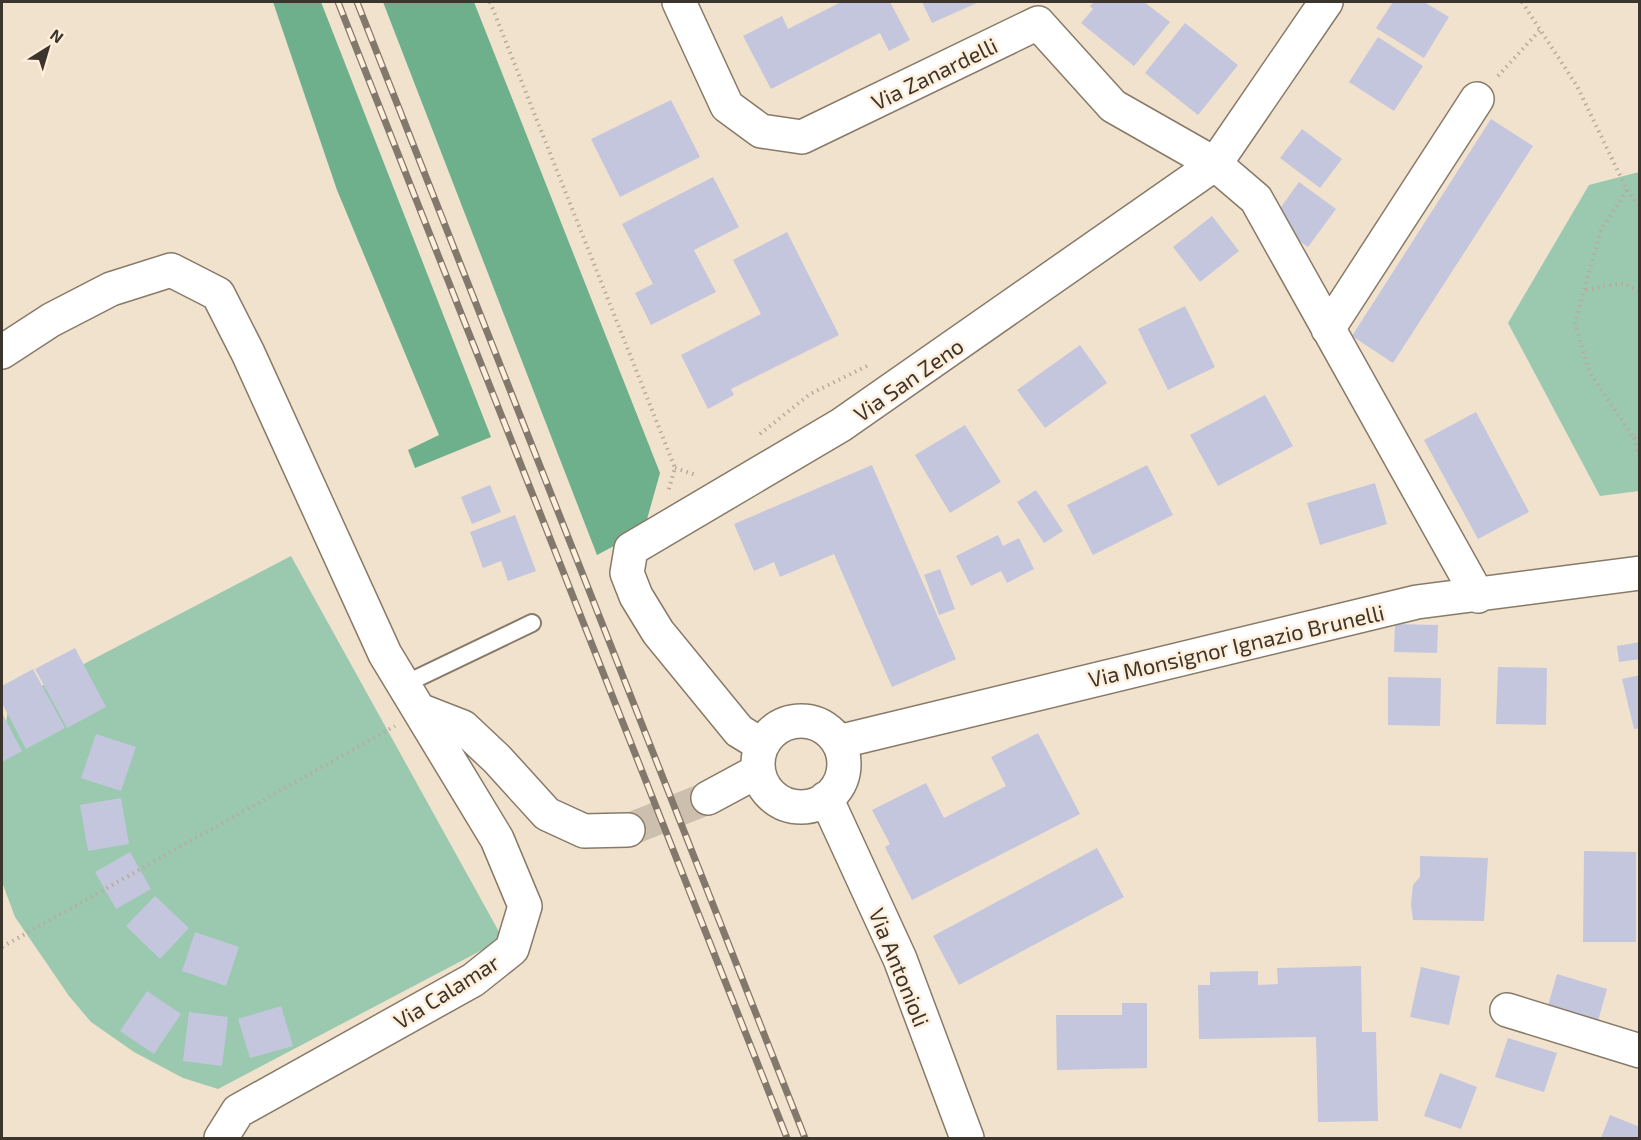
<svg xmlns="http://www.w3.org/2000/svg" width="1641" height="1140" font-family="'Exo 2',sans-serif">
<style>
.green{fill:#9ac9af}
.forest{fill:#6eaf8c}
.building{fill:#c4c6dd}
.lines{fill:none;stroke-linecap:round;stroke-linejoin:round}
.street-tunnel{stroke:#cdbfad;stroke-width:33;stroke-dasharray:33 16;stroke-linecap:butt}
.lane-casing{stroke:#887a68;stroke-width:20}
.street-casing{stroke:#887a68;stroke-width:36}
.path{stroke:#b8ab9b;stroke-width:4;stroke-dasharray:1.5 4.5;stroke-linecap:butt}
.lane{stroke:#fff;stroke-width:16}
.street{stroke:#fff;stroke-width:33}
.rail-casing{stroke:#82796c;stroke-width:7}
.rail{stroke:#ffefda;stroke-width:4.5;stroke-dasharray:14;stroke-linecap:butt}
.labels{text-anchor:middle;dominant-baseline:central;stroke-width:5;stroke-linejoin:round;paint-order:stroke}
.street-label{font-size:22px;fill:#3b352d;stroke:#ffefda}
</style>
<rect width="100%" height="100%" fill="#f1e2cd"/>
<path class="green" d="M 1639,172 L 1639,491 L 1600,496 L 1508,323 L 1589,185 Z
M 291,556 L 503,939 L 218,1089 L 183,1078 L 134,1052 L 91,1022 L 69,996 L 15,917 L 2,882 L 2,749 L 9,703 Z"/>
<path class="forest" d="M 273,2 L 321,2 L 491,437 L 415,468 L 408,450 L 439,435 L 337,190 Z
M 383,2 L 474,2 L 660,473 L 644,530 L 597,555 Z"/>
<path class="building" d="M 841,2 L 890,2 L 910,40 L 889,51 L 880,33 L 771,89 L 743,36 L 782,16 L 788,29 Z
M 922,2 L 979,2 L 932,23 Z
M 1094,2 L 1144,2 L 1170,22 L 1134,66 L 1081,23 L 1093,9 L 1090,6 Z
M 1393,2 L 1424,2 L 1449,17 L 1424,58 L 1376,28 Z
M 1185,23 L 1238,65 L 1198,115 L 1145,73 Z
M 1378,37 L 1423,66 L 1394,111 L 1349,82 Z
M 671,100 L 700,157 L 620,197 L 591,139 Z
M 1491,119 L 1533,146 L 1393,363 L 1352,336 Z
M 1302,129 L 1342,159 L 1320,188 L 1280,158 Z
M 713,177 L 739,227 L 694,250 L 716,292 L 651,325 L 635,293 L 653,284 L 622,224 Z
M 1299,182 L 1336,209 L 1308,247 L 1271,221 Z
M 1212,216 L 1239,251 L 1200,282 L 1173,247 Z
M 787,232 L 839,335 L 731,389 L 734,395 L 708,409 L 681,355 L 761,314 L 733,260 Z
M 1185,306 L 1215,367 L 1168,390 L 1138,329 Z
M 1080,345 L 1107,383 L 1045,428 L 1017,390 Z
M 1265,395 L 1293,446 L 1218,486 L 1190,435 Z
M 1476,412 L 1529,512 L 1478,539 L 1424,440 Z
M 965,425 L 1001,482 L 950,513 L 915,455 Z
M 872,465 L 956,659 L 892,687 L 834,554 L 780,577 L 774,562 L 754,571 L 734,524 Z
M 1147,465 L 1173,515 L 1093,555 L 1067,505 Z
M 1375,483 L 1387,524 L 1320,545 L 1307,503 Z
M 490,485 L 501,512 L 472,524 L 461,497 Z
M 1036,490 L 1063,531 L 1044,543 L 1017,502 Z
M 515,515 L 536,571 L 508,581 L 501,561 L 483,568 L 470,532 Z
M 998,535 L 1003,546 L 1019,538 L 1034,569 L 1007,583 L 1001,571 L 971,586 L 956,556 Z
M 940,569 L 955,609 L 939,615 L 924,575 Z
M 1395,624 L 1438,625 L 1437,653 L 1394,652 Z
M 1640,642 L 1640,659 L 1619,662 L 1617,646 Z
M 75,648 L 106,707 L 67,728 L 35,669 Z
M 1498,667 L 1547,668 L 1546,725 L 1496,724 Z
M 33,669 L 65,728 L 26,749 L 2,703 L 2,686 Z
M 1640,675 L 1640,728 L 1634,729 L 1622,679 Z
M 1388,677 L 1441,678 L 1440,726 L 1388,725 Z
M 2,713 L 22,751 L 2,762 Z
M 1038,733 L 1080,814 L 912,900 L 885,847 L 890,844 L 872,810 L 926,783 L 944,818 L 1006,786 L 991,757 Z
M 96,734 L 136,747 L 121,791 L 81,778 Z
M 121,798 L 129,844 L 88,851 L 80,805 Z
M 1097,848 L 1124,897 L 959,985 L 933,936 Z
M 1584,851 L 1636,852 L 1636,942 L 1583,942 Z
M 130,852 L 151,889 L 116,909 L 95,872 Z
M 1420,856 L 1488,858 L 1484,921 L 1413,920 L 1411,904 L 1413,885 L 1420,877 Z
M 155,896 L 189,928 L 160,959 L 126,926 Z
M 195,932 L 239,947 L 226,986 L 182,971 Z
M 1361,966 L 1362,1032 L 1376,1032 L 1378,1121 L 1318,1122 L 1316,1037 L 1199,1039 L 1198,985 L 1210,985 L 1210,972 L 1258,971 L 1258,985 L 1278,984 L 1277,968 Z
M 1421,967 L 1460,976 L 1449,1025 L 1410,1017 Z
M 1557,974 L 1607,989 L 1596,1028 L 1546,1013 Z
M 147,991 L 181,1014 L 154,1054 L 120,1031 Z
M 1122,1003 L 1147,1003 L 1147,1068 L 1057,1070 L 1056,1015 L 1122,1015 Z
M 281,1006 L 293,1046 L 250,1058 L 238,1019 Z
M 189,1012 L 228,1017 L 222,1066 L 183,1061 Z
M 1508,1038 L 1557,1053 L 1544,1092 L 1495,1077 Z
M 1440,1073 L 1477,1087 L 1461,1129 L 1424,1116 Z
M 1610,1115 L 1640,1127 L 1640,1138 L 1601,1138 Z"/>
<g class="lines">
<path class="street-tunnel" d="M 628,830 L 708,798"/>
<g class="lane-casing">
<path id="lane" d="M 405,684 L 532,623"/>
</g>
<g class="street-casing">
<path id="street" d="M 679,2 L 727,106 L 761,131 L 802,137 L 1038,23 L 1113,106 L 1215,164 L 1256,199 L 1478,596
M 1328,329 L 1477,99
M 2,352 L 51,320 L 111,289 L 171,270 L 218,294 L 248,353 L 385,654 L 497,839 L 525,906 L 512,949 L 473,980 L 238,1111 L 221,1138
M 422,711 L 463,727 L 497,759 L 547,814 L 584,831 L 628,830
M758 764a43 43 0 1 1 86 0a43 43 0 1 1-86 0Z
M 838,742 L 1417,602 L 1640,573
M 762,745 L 739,731 L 658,632 L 636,596 L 627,573 L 631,549 L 841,425 L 1215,164 L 1326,2
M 708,798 L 758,771
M 826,798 L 900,959 L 967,1138
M 1507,1010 L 1640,1051"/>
</g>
<path class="path" d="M 490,2 L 675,468 L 668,492
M 1522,2 L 1577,86 L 1627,190 L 1640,207
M 1498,76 L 1540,30
M 1627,190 L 1601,230 L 1575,323 L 1590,373 L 1634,438 L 1640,435
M 1586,290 L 1624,283 L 1640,292
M 760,434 L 810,394 L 867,366
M 1634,438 L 1640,459
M 675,468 L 696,475
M 2,947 L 395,726"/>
<use href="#lane" class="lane"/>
<use href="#street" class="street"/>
<g class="rail-casing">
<path id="rail" d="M 338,2 L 787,1138
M 357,2 L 805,1138"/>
</g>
<use href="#rail" class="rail"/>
</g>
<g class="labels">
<g class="street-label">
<text transform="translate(934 73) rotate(-26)">Via Zanardelli</text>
<text transform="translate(908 379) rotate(-35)">Via San Zeno</text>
<text transform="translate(1236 645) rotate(-13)">Via Monsignor Ignazio Brunelli</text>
<text transform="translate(900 967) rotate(68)">Via Antonioli</text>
<text transform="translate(446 991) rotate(-32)">Via Calamar</text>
</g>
</g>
<rect width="1641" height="1140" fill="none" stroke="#3b352d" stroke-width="6"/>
<g transform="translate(48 48) rotate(37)" stroke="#ffefda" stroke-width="4.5" paint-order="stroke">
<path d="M0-4.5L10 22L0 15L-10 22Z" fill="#3b352d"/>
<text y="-9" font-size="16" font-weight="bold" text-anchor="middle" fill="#3b352d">N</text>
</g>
</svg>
